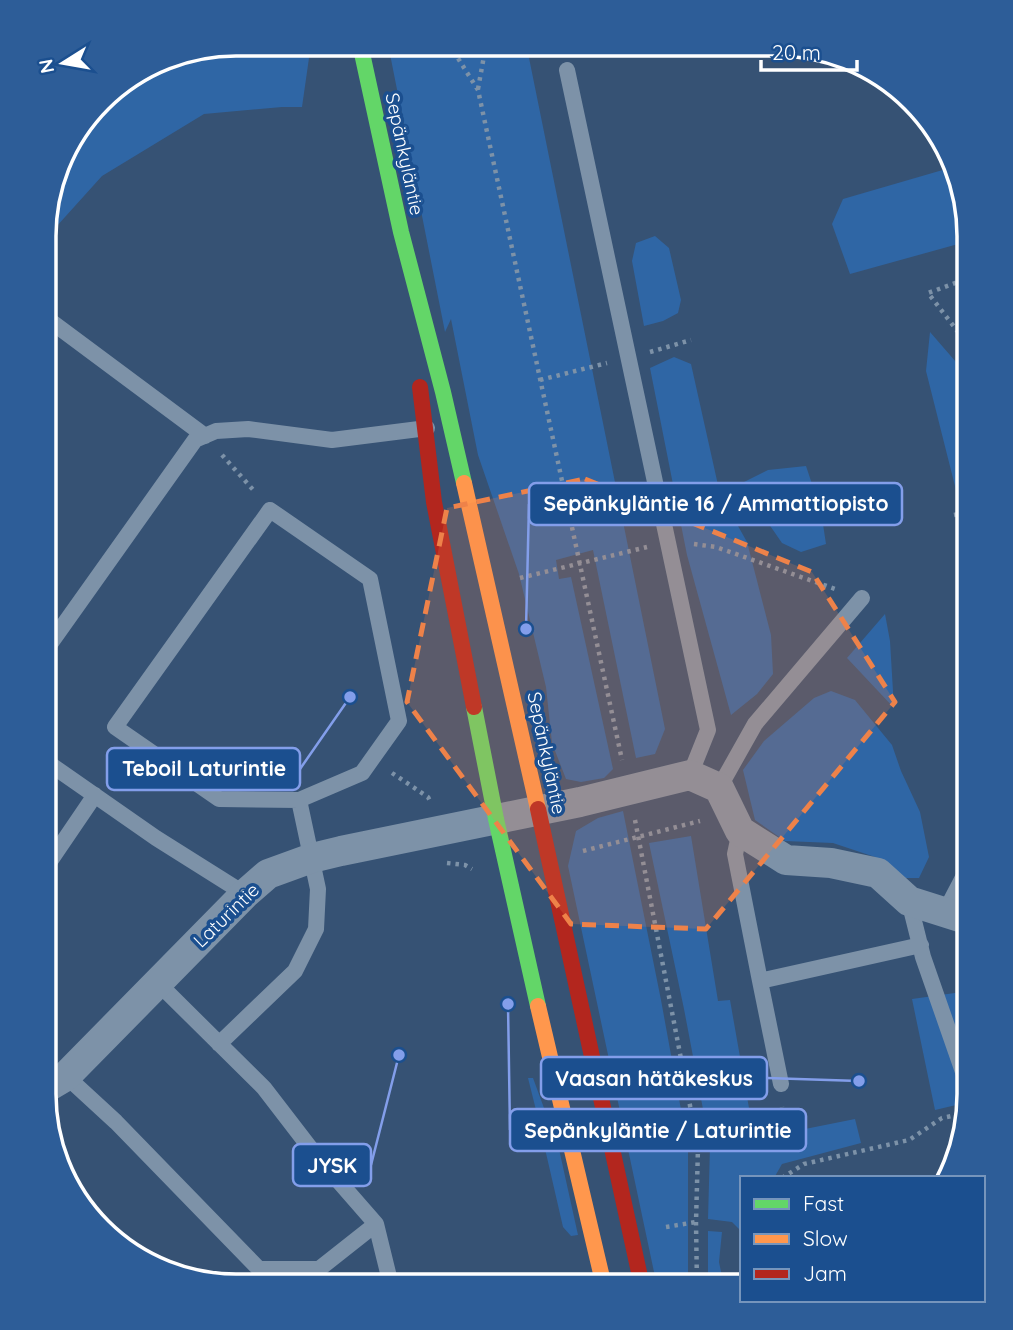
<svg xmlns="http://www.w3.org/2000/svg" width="1013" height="1330" font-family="Quicksand,sans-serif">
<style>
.green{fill:#2f66a5}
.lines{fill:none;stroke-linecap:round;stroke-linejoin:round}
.path{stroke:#7d92a8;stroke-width:4.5;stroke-dasharray:3.5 5;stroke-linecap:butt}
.lane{stroke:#7d92a8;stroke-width:16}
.street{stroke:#7d92a8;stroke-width:30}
.fast{stroke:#63d668;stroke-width:16}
.slow{stroke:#ff974d;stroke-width:16}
.jam{stroke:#b3261e;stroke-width:16}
.marked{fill:#ee8249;fill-opacity:0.2;stroke:#ee8249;stroke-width:5;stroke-dasharray:14 9;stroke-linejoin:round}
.labels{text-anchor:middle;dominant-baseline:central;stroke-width:7;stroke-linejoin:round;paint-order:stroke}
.street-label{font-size:19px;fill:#fff;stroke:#1b4f8f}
.rim{fill:none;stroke:#fff;stroke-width:3.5}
.leader{fill:none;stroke:#839eea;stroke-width:2.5}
.callout-dot{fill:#839eea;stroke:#1b4f8f;stroke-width:2.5}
.callout{fill:#1b4f8f;stroke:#839eea;stroke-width:2.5}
.callout-label{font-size:21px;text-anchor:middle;font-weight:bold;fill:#fff}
</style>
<rect width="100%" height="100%" fill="#365274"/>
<path class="green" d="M 236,44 L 311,44 L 302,107 L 282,107 L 204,114 L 102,176 L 56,227 L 45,231 L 45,211 L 69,140 L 110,91 L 174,54 Z
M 388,44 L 504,45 L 504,47 L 527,48 L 665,729 L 655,754 L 636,758 L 593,550 L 556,560 L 559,579 L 571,577 L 613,769 L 604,778 L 581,782 L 566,779 L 552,743 L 546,687 L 519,574 L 478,455 L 451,319 L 445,332 Z
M 953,167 L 969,241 L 850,274 L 832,224 L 843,199 Z
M 655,236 L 669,248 L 681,300 L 678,313 L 663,321 L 644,326 L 632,261 L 636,243 Z
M 930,332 L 969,377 L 969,505 L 960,506 L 926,371 Z
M 674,357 L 691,364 L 720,494 L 747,542 L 771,635 L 773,674 L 757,694 L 731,715 L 687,555 L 650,368 Z
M 806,466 L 821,511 L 826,544 L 801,552 L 782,543 L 764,517 L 744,482 L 768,470 Z
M 885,614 L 890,641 L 894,708 L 847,658 Z
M 831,691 L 855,700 L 892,745 L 901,771 L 920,812 L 929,857 L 919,878 L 902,878 L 875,857 L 833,843 L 785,841 L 755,820 L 743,770 L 764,741 L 814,698 Z
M 623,811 L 661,1000 L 688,1148 L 688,1286 L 657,1286 L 568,866 L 576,831 L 598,818 Z
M 691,836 L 718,1001 L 730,1000 L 749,1108 L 763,1108 L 763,1134 L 795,1131 L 855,1119 L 861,1143 L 782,1164 L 774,1178 L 742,1178 L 742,1230 L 740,1230 L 732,1222 L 708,1219 L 710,1146 L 684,1009 L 649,843 Z
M 969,991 L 969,1102 L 935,1110 L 912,999 Z
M 528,1078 L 533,1078 L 559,1149 L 578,1235 L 571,1236 L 563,1227 L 537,1114 Z
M 708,1231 L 722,1232 L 719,1262 L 724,1286 L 708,1286 Z"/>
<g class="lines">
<path class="path" d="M 449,44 L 478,90 L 622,760
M 478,89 L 486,45
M 969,346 L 928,293 L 969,278
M 650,352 L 691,340
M 540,380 L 607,363
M 222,455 L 256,493
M 954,515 L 969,512
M 694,544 L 716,547 L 838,590
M 520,578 L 647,547
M 392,773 L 428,797 L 431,803
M 635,820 L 698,1147 L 696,1222 L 697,1286
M 583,851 L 700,821
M 447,863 L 465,865 L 472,869
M 698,1147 L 784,1130 L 782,1107
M 782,1178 L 804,1164 L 909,1140 L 942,1118 L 967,1113
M 666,1227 L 696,1222"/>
<path class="lane" d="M 567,70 L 708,730 L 690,775
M 45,317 L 205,436
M 270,510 L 370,579 L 399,721 L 362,773 L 299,800 L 219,799 L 115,727 Z
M 45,651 L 195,440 L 216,431 L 248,429 L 332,440 L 427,428
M 44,760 L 156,838 L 245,894
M 719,788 L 755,724 L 862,598
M 740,831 L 735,854 L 760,981 L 921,945
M 44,870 L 95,795
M 909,901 L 923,957 L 969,1089
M 945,912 L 969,866
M 760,981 L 781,1084
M 219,1044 L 295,971 L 316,929 L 318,889 L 299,800
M 66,1076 L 116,1122 L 259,1269 L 319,1269 L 376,1224 L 314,1153 L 264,1088 L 158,983
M 376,1224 L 391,1285"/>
<path class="street" d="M 44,1089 L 66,1076 L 245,894 L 268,874 L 312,858 L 341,851 L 580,802 L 690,775 L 719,788 L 740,831 L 786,860 L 831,863 L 878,873 L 909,901 L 969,920"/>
<path class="fast" d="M 360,44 L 401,232 L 443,392 L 464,483
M 474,707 L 496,819 L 538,1006"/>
<path class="slow" d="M 464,483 L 538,809
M 538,1006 L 604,1286"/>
<path class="jam" d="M 420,387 L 434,502 L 474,707
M 538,809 L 642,1286"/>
</g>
<path class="marked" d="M 585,479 L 812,572 L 895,702 L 706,929 L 571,924 L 407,702 L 447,508 Z"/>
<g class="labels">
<g class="street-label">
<text transform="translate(405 154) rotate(78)">Sepänkyläntie</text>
<text transform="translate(547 753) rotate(78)">Sepänkyläntie</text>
<text transform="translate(226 915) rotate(-44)">Laturintie</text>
</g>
</g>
<path d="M0 0H1013V1330H0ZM236 56H777A180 180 0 0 1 957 236V1094A180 180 0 0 1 777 1274H236A180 180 0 0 1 56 1094V236A180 180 0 0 1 236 56Z" fill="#2d5d98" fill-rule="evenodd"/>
<path class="rim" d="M236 56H777A180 180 0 0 1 957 236V1094A180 180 0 0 1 777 1274H236A180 180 0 0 1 56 1094V236A180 180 0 0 1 236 56Z"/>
<path class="leader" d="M526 629L529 504M350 697L300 769M859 1081L767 1078M508 1004L510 1130M399 1055L371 1165"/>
<g class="callout-dot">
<circle cx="526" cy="629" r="7"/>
<circle cx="350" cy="697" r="7"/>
<circle cx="859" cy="1081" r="7"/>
<circle cx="508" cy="1004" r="7"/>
<circle cx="399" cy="1055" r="7"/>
</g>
<g class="callout">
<rect x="529" y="483" width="373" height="42" rx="7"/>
<rect x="107" y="748" width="193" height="42" rx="7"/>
<rect x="541" y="1057" width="226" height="42" rx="7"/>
<rect x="510" y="1109" width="296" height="42" rx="7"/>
<rect x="293" y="1144" width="78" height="42" rx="7"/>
</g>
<g class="callout-label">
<text x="716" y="511">Sepänkyläntie 16 / Ammattiopisto</text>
<text x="204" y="776">Teboil Laturintie</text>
<text x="654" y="1086">Vaasan hätäkeskus</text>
<text x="658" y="1138">Sepänkyläntie / Laturintie</text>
<text x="332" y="1173">JYSK</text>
</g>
<rect x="740" y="1176" width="245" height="126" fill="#1b4f8f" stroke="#7695bc" stroke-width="2"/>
<rect x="754" y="1199" width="35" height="10" fill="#63d668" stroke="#7695bc" stroke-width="2"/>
<text x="803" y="1211" font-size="21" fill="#ffffff">Fast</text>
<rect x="754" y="1234" width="35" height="10" fill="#ff974d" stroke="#7695bc" stroke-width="2"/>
<text x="803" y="1246" font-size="21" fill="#ffffff">Slow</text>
<rect x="754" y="1269" width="35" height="10" fill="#b3261e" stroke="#7695bc" stroke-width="2"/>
<text x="803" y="1281" font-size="21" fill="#ffffff">Jam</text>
<g transform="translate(63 63) rotate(259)" stroke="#1b4f8f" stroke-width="5" paint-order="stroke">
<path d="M0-5L12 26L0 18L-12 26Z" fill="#ffffff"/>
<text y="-10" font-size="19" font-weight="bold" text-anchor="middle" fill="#ffffff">N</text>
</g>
<path d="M761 60v10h96v-10" fill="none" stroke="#ffffff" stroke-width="3.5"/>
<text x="772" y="60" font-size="21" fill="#ffffff" stroke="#1b4f8f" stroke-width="5" paint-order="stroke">20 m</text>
</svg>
